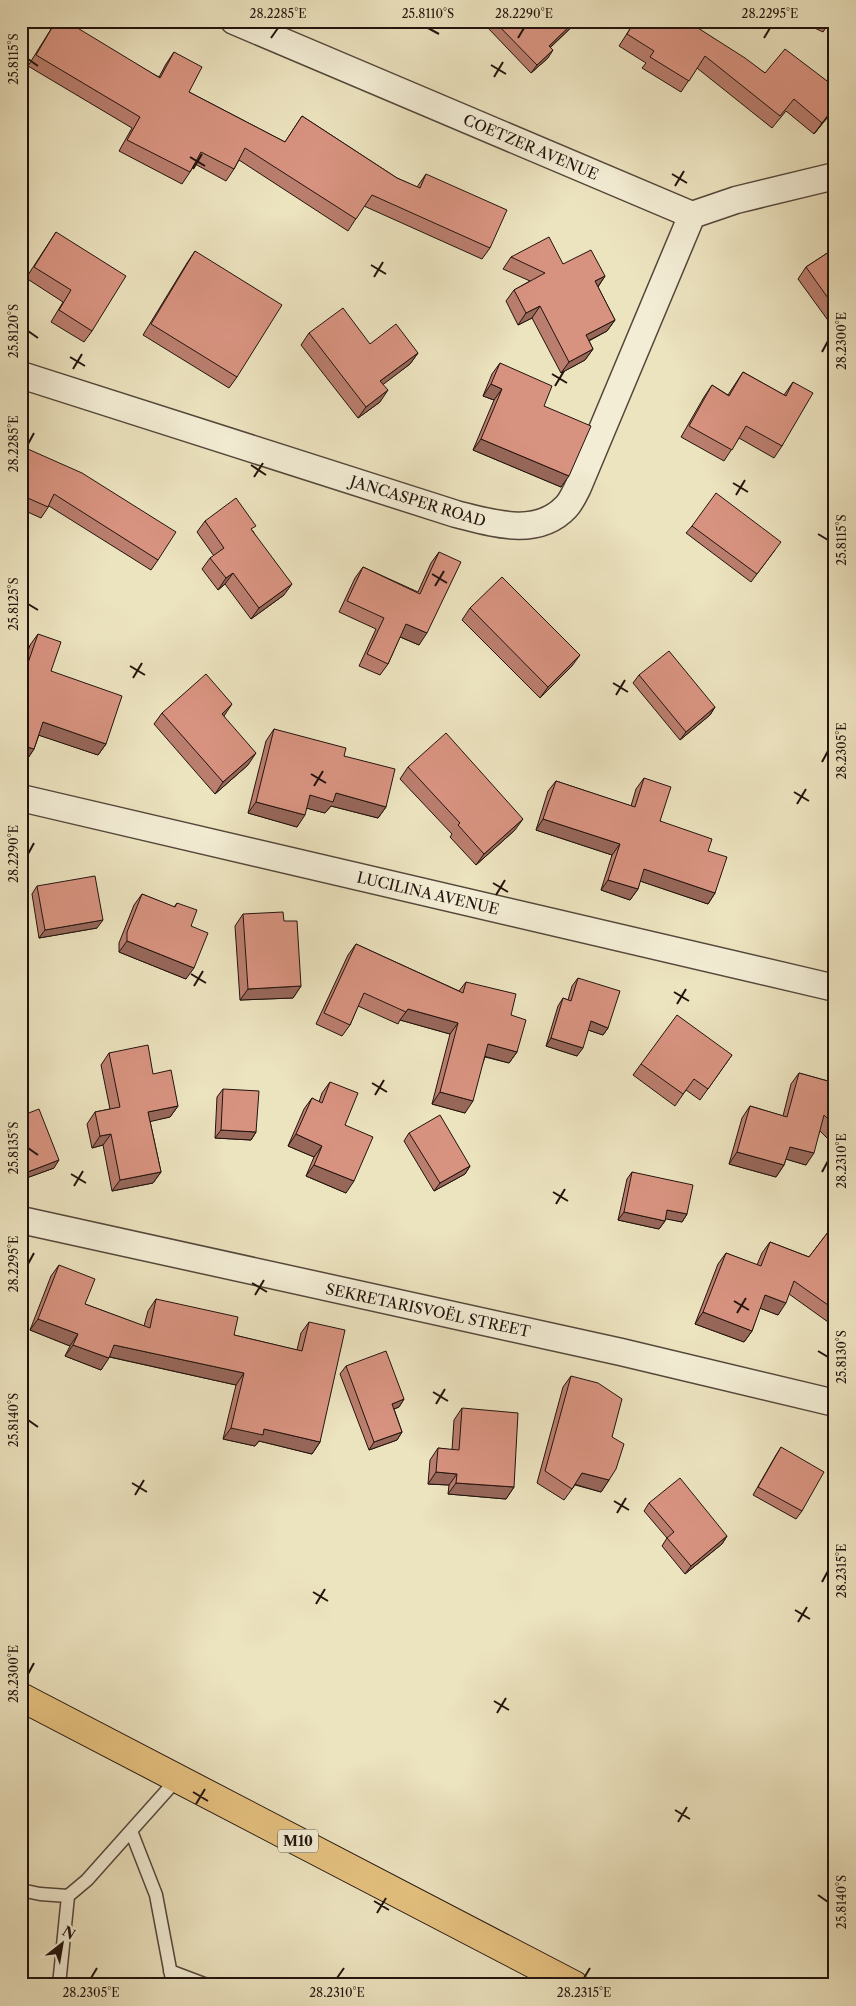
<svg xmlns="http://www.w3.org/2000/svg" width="856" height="2006" font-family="'Libre Caslon Text',serif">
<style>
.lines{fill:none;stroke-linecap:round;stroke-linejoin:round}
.service-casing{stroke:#54473a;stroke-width:15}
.minor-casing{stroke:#54473a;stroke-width:29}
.primary-casing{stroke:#22130d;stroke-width:30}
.service{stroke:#f3edd5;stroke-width:12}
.minor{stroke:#f3edd5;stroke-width:26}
.primary{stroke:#e6c280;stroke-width:28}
.wall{fill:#ba7e6e;stroke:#22130d}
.shaded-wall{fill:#97675a;stroke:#22130d}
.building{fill:#d89380;stroke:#22130d}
.ticks{fill:none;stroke:#22130d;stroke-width:2}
.labels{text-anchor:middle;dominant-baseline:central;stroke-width:5;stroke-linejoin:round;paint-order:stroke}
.shield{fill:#f3edd5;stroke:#615449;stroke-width:1}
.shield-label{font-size:14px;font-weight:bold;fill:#22130d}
.street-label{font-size:15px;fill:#22130d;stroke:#f3edd5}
.neatline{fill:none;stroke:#22130d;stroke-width:2}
.ticks-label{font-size:12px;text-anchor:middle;fill:#22130d}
</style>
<rect width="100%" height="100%" fill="#ece3bf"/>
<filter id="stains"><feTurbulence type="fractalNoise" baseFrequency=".004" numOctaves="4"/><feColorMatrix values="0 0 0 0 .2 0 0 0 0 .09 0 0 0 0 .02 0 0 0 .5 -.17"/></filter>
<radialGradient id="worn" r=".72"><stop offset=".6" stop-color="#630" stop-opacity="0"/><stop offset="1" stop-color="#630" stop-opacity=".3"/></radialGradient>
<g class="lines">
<g class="service-casing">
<path id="service" d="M 131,1831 L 156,1895 L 173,1985
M 21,1890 L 40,1894 L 68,1896 L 87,1880 L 178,1778
M 170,1971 L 207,1985
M 59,1985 L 68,1896"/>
</g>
<g class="minor-casing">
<path id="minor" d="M 234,21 L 692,215 L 736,200 L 835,176
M 21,375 L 456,514 C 492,523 537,538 566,507 C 571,502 575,493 578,487 L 692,215
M 21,798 L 835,988
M 21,1220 L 621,1352 L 835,1403"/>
</g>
<g class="primary-casing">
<path id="primary" d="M 21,1697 L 574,1985"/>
</g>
<use href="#service" class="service"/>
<use href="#minor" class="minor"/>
<use href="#primary" class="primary"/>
</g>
<path class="wall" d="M 56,21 L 159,77 L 166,64 L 174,52 L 189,92 L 285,142 L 302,116 L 397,178 L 417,187 L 426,174 L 490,248 L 482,259 L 364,206 L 348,231 L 239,160 L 234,169 L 226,181 L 195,164 L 190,172 L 182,184 L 119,151 L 132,128 L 28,66 Z
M 491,21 L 578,21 L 550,48 L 548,58 L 531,73 L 487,27 Z
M 635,21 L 687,21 L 765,73 L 835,108 L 814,134 L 786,111 L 772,128 L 697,68 L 681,92 L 642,68 L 646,63 L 619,46 Z
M 800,21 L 830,21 L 823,32 Z
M 56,232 L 92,331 L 84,342 L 51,322 L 63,302 L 26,278 Z
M 835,248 L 835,330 L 798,279 L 806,267 Z
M 195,251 L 237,377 L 229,388 L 143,335 L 187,263 Z
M 511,257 L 563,264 L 605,276 L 598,287 L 615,320 L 607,331 L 589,341 L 593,349 L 585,360 L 561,373 L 532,318 L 518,325 L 506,301 L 514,290 L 530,281 L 503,269 Z
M 309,333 L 370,344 L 418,353 L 410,364 L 383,384 L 380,402 L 358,418 L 301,345 Z
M 500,363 L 544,406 L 561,487 L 473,450 L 494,400 L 483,396 L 492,374 Z
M 743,372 L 784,395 L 793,382 L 782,446 L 774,458 L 739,438 L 724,461 L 681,437 L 704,397 L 712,385 L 728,395 Z
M 21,446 L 158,560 L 151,570 L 49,506 L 41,518 L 21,509 Z
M 205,521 L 253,531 L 284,595 L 251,619 L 225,584 L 218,590 L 202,569 L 210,558 L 214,556 L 197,532 Z
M 692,526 L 775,550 L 751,582 L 686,533 Z
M 439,552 L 419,645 L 400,637 L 388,664 L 380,675 L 359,666 L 376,629 L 339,612 L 355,578 L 363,567 L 418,592 L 431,563 Z
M 470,608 L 572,666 L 540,698 L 462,620 Z
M 38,634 L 51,671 L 106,744 L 98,755 L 39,735 L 34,749 L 26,761 L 21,759 L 21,671 L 30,645 Z
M 639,675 L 715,707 L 710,715 L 680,740 L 633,683 Z
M 162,713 L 224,716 L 248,765 L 215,794 L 154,724 Z
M 274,729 L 344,756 L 386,807 L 378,818 L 331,806 L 325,813 L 307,808 L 297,827 L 248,813 L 266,741 Z
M 408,767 L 515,830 L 476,865 L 450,837 L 452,834 L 400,779 Z
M 644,778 L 660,821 L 708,851 L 715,893 L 708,904 L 640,881 L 638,889 L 630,900 L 601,890 L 612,855 L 536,830 L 548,791 L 556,781 L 631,806 L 636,789 Z
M 37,886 L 97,928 L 39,938 L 32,894 Z
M 142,894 L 174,907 L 177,903 L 191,926 L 186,979 L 119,952 L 119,943 L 134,905 Z
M 243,914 L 301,986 L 293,998 L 240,1000 L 235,926 Z
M 356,944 L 459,991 L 466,982 L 511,1015 L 517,1052 L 509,1063 L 485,1057 L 465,1113 L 432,1104 L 450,1034 L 400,1020 L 398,1024 L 358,1006 L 350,1025 L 342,1036 L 316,1024 L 348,955 Z
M 578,978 L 608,1028 L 603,1035 L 588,1030 L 577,1056 L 546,1046 L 558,1006 L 563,998 L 568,1000 L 572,986 Z
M 109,1053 L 153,1074 L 178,1106 L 170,1117 L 150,1121 L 161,1172 L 153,1183 L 112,1191 L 103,1145 L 92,1148 L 87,1124 L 95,1112 L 110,1109 L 101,1065 Z
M 732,1055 L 700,1100 L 686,1090 L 675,1106 L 633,1075 L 641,1064 Z
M 799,1073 L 835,1083 L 835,1146 L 820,1131 L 806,1165 L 786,1159 L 784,1165 L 776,1177 L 729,1164 L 742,1118 L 750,1106 L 783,1116 L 791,1084 Z
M 330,1082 L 345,1125 L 346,1193 L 306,1176 L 314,1157 L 288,1146 L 304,1109 L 312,1098 L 319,1102 L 322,1093 Z
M 223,1089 L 256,1132 L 251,1140 L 215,1138 L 217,1097 Z
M 21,1116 L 54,1168 L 21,1180 Z
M 409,1133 L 470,1166 L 465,1174 L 434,1191 L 404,1141 Z
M 632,1172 L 687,1214 L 682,1222 L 665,1218 L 665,1221 L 659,1229 L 618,1220 L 627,1179 Z
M 835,1223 L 835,1327 L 789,1294 L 778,1315 L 760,1308 L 752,1331 L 744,1342 L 695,1324 L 718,1264 L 726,1253 L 757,1265 L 762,1253 L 770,1242 L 809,1257 Z
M 59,1265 L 85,1304 L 144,1326 L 148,1311 L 156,1299 L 234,1335 L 297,1350 L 301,1333 L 309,1322 L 320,1442 L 312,1454 L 259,1441 L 255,1446 L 223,1439 L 236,1385 L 109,1357 L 101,1370 L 65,1356 L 70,1346 L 30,1330 L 51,1276 Z
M 346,1366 L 404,1399 L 399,1407 L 394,1409 L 402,1432 L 397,1440 L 369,1450 L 340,1374 Z
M 571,1376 L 612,1437 L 609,1480 L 601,1492 L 575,1485 L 564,1500 L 537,1483 L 563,1387 Z
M 462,1408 L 514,1487 L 506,1499 L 448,1494 L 449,1485 L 428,1484 L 430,1460 L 438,1448 L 452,1450 L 454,1420 Z
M 781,1447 L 802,1511 L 796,1519 L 753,1495 L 776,1455 Z
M 649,1503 L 727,1536 L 722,1544 L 685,1574 L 662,1546 L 667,1538 L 644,1511 Z"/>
<path class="shaded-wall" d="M 575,21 L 578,21 L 543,54 L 549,46 Z
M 553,50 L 548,58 L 531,73 L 537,65 Z
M 835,106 L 835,108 L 814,134 L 822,123 Z
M 605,276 L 597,288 L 595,281 Z
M 540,306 L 532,318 L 518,325 L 526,313 Z
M 615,320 L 607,331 L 578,346 L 586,335 Z
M 593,349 L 585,360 L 561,373 L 569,362 Z
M 418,353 L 410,364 L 372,393 L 380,381 Z
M 491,384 L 502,389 L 494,400 L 483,396 Z
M 388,390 L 380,402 L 358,418 L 366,407 Z
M 481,439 L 569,476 L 561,487 L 473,450 Z
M 233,573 L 225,584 L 218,590 L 226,578 Z
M 292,584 L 284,595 L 251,619 L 259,608 Z
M 406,624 L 427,633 L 419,645 L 398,636 Z
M 580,655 L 572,666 L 540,698 L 548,687 Z
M 232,704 L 224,716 L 214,725 L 222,714 Z
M 715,707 L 710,715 L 680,740 L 686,732 Z
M 43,722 L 106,744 L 98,755 L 35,734 Z
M 21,745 L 34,749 L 26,761 L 21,759 Z
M 256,753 L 248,765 L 215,794 L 223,782 Z
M 336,793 L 386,807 L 378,818 L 331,806 L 325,813 L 302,807 L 310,795 Z
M 256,802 L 305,815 L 297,827 L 248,813 Z
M 523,819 L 515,830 L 476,865 L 484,854 Z
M 543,819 L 620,844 L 612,855 L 536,830 Z
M 644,869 L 715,893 L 708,904 L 637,880 Z
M 608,880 L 638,889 L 630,900 L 601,890 Z
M 103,920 L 97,928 L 39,938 L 45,930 Z
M 127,941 L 194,968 L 186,979 L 119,952 Z
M 301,986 L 293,998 L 240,1000 L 248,989 Z
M 408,1009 L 458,1023 L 450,1034 L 400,1020 Z
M 591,1021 L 608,1028 L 603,1035 L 585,1029 Z
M 551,1038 L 583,1048 L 577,1056 L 546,1046 Z
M 488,1044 L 517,1052 L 509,1063 L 480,1055 Z
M 440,1092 L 473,1101 L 465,1113 L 432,1104 Z
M 178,1106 L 170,1117 L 140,1124 L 148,1112 Z
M 221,1130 L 256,1132 L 251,1140 L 215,1138 Z
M 111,1134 L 103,1145 L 92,1148 L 100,1136 Z
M 296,1134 L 322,1146 L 314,1157 L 288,1146 Z
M 790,1147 L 814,1153 L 806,1165 L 782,1158 Z
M 737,1152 L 784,1165 L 776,1177 L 729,1164 Z
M 59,1160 L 54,1168 L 21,1180 L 21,1178 L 25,1173 Z
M 314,1165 L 354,1181 L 346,1193 L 306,1176 Z
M 470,1166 L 465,1174 L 434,1191 L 440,1183 Z
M 161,1172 L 153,1183 L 112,1191 L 120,1180 Z
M 667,1210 L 687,1214 L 682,1222 L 661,1218 Z
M 624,1212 L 665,1221 L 659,1229 L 618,1220 Z
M 765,1295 L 786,1303 L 778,1315 L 757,1307 Z
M 703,1312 L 752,1331 L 744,1342 L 695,1324 Z
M 38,1319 L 78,1334 L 70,1346 L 30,1330 Z
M 73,1345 L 109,1358 L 101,1370 L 65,1356 Z
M 114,1345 L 244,1373 L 236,1385 L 106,1356 Z
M 404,1399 L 399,1407 L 386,1412 L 392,1404 Z
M 231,1428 L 264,1429 L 320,1442 L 312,1454 L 259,1441 L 255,1446 L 223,1439 Z
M 402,1432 L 397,1440 L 369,1450 L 374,1442 Z
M 436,1472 L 457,1474 L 449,1485 L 428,1484 Z
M 582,1473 L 609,1480 L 601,1492 L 574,1484 Z
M 456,1483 L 514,1487 L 506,1499 L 448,1494 Z
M 727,1536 L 722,1544 L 685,1574 L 691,1566 Z"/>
<path class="building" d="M 56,21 L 66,21 L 160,78 L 174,52 L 202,67 L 189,92 L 285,142 L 302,116 L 397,178 L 420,188 L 426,174 L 507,210 L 490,248 L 372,195 L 356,219 L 245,148 L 234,169 L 201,152 L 190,172 L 127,140 L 140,117 L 36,55 Z
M 494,21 L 575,21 L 549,46 L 553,50 L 537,65 Z
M 635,21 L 687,21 L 745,58 L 765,73 L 785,49 L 835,87 L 835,106 L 822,123 L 794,99 L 780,116 L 705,56 L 689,81 L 650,57 L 654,51 L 627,34 Z
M 56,232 L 126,276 L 92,331 L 59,310 L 71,290 L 34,267 Z
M 549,237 L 563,264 L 591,250 L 605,276 L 595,281 L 615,320 L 586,335 L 593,349 L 569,362 L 540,306 L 526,313 L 514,290 L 545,273 L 511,257 Z
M 835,248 L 835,308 L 806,267 Z
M 195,251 L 282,305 L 237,377 L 151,324 Z
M 343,308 L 370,344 L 396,324 L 418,353 L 380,381 L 388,390 L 366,407 L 309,333 Z
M 500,363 L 552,386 L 544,406 L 591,426 L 569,476 L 481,439 L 502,389 L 491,384 Z
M 743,372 L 786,396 L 793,382 L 813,393 L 782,446 L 746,426 L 732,450 L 689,426 L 712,385 L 729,396 Z
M 21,446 L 82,473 L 176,532 L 158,560 L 54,494 L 48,507 L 21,495 Z
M 716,493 L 781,542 L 757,574 L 692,526 Z
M 236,498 L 256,526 L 251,529 L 292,584 L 259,608 L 233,573 L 226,578 L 210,558 L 224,548 L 205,521 Z
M 439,552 L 461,562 L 427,633 L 406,624 L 388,664 L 367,654 L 384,618 L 347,601 L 363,567 L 420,594 Z
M 502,577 L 580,655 L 548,687 L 470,608 Z
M 38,634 L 61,642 L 51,671 L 122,696 L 106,744 L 43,722 L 34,749 L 21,745 L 21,683 Z
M 669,651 L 715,707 L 686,732 L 639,675 Z
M 206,674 L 232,704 L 222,714 L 256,753 L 223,782 L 162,713 Z
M 274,729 L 346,748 L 344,756 L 395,769 L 386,807 L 336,793 L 333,802 L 310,795 L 305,815 L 256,802 Z
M 446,733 L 523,819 L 484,854 L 458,825 L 460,823 L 408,767 Z
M 644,778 L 671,787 L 660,821 L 712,839 L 708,851 L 727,857 L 715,893 L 644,869 L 638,889 L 608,880 L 620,844 L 543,819 L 556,781 L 635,807 Z
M 95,876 L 103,920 L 45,930 L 37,886 Z
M 142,894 L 175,907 L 177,903 L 197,910 L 191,926 L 208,933 L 194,968 L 127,941 L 127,932 Z
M 283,912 L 284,921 L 297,921 L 301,986 L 248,989 L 243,914 Z
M 356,944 L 463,993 L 466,982 L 516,994 L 511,1015 L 526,1020 L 517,1052 L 488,1044 L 473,1101 L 440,1092 L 458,1023 L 408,1009 L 406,1012 L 364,993 L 350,1025 L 324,1013 Z
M 578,978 L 620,991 L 608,1028 L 591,1021 L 583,1048 L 551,1038 L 563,998 L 571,1001 Z
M 677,1015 L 732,1055 L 708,1089 L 694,1079 L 683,1094 L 641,1064 Z
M 148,1045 L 153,1074 L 171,1070 L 178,1106 L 148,1112 L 161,1172 L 120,1180 L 111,1134 L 100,1136 L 95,1112 L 120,1107 L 109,1053 Z
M 799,1073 L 835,1083 L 835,1126 L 824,1115 L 814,1153 L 790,1147 L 784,1165 L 737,1152 L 750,1106 L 787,1117 Z
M 330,1082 L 358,1093 L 345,1125 L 373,1137 L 354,1181 L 314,1165 L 322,1146 L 296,1134 L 312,1098 L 322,1103 Z
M 223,1089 L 259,1091 L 256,1132 L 221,1130 Z
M 39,1109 L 59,1160 L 25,1173 L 21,1165 L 21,1116 Z
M 440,1115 L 470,1166 L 440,1183 L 409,1133 Z
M 632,1172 L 693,1185 L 687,1214 L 667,1210 L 665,1221 L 624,1212 Z
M 835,1223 L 835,1310 L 794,1281 L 786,1303 L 765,1295 L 752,1331 L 703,1312 L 726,1253 L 761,1266 L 770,1242 L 809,1257 Z
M 59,1265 L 95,1279 L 85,1304 L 150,1328 L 156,1299 L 238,1317 L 234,1335 L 302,1351 L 309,1322 L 345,1330 L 320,1442 L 264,1429 L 263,1435 L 231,1428 L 244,1373 L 114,1345 L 109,1358 L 73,1345 L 78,1334 L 38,1319 Z
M 386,1351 L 404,1399 L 392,1404 L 402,1432 L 374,1442 L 346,1366 Z
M 571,1376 L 598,1383 L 622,1399 L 612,1437 L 624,1444 L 616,1469 L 609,1480 L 582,1473 L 572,1489 L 545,1471 Z
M 462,1408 L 518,1413 L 514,1487 L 456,1483 L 457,1474 L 436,1472 L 438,1448 L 459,1450 Z
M 781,1447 L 824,1472 L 802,1511 L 758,1487 Z
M 680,1478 L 727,1536 L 691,1566 L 667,1538 L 674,1532 L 649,1503 Z"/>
<path class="ticks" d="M 428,28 L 439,34M 271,38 L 278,28M 518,38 L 524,28M 764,38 L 770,28M 28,59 L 38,66M 491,65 L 506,74M 494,77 L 503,62M 190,157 L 205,166M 193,169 L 202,154M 672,174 L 687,183M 675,186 L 684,171M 371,265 L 386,274M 374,277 L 383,262M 28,331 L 38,338M 822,352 L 828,341M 70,357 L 85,366M 73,369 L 82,354M 552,374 L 567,383M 555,386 L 564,371M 28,444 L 34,433M 251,465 L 266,475M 254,477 L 263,463M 733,483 L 748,492M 736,495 L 745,480M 818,534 L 828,540M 432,574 L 447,583M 435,586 L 444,571M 28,604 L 38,610M 130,666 L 145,675M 133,678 L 142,663M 613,683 L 628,692M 616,695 L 625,680M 822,762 L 828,751M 311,774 L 326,783M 314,786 L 323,771M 794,792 L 809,801M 797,804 L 806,789M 28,854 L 34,843M 493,883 L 508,892M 496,895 L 505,880M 191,974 L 206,983M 194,986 L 203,971M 674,992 L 689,1001M 677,1004 L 686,989M 372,1083 L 387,1092M 375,1095 L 384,1080M 28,1148 L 38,1155M 822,1172 L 828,1161M 71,1174 L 86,1183M 74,1186 L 83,1171M 553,1192 L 568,1201M 556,1204 L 565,1189M 28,1264 L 34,1253M 252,1283 L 267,1292M 255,1295 L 264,1280M 734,1301 L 749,1310M 737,1313 L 746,1298M 818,1351 L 828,1357M 433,1392 L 448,1401M 436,1404 L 445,1389M 28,1420 L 38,1427M 132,1483 L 147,1492M 135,1495 L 144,1480M 614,1501 L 629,1510M 617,1513 L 626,1498M 822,1582 L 828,1571M 313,1592 L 328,1601M 316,1604 L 325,1589M 795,1610 L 810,1619M 798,1622 L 807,1607M 28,1674 L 34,1663M 494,1701 L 509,1710M 497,1713 L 506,1698M 193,1792 L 208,1801M 196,1804 L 205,1789M 675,1810 L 690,1819M 678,1822 L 687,1807M 818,1895 L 828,1902M 374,1901 L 389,1910M 377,1913 L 386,1898M 91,1978 L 97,1968M 337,1978 L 344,1968M 584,1978 L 590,1968"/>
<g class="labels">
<rect class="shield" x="278" y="1829.5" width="40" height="23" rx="4"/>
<g class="shield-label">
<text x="298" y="1841">M10</text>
</g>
<g class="street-label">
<text transform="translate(531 147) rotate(23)">COETZER AVENUE</text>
<text transform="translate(418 501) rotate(17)">JANCASPER ROAD</text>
<text transform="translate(428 893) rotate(13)">LUCILINA AVENUE</text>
<text transform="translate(428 1310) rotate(12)">SEKRETARISVOËL STREET</text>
</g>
</g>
<rect width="856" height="2006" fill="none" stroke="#ece3bf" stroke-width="55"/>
<g transform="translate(62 1944) rotate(31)" stroke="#f3edd5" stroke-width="4" paint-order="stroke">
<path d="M0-4L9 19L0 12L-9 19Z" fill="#22130d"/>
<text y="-8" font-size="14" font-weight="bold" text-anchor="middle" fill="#22130d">N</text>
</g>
<rect x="28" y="28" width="800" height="1950" class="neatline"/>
<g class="ticks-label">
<text x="278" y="18">28.2285°E</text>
<text x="428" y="18">25.8110°S</text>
<text x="524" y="18">28.2290°E</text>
<text x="770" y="18">28.2295°E</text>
<text transform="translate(14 59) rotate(-90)" y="4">25.8115°S</text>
<text transform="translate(14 331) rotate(-90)" y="4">25.8120°S</text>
<text transform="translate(842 341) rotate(-90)" y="4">28.2300°E</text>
<text transform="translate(14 444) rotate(-90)" y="4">28.2285°E</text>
<text transform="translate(842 540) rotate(-90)" y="4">25.8115°S</text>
<text transform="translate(14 604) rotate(-90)" y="4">25.8125°S</text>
<text transform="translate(842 751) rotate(-90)" y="4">28.2305°E</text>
<text transform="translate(14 854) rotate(-90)" y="4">28.2290°E</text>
<text transform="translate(14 1148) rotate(-90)" y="4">25.8135°S</text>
<text transform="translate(842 1161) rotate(-90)" y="4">28.2310°E</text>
<text transform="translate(14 1264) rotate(-90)" y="4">28.2295°E</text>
<text transform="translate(842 1357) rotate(-90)" y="4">25.8130°S</text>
<text transform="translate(14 1420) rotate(-90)" y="4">25.8140°S</text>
<text transform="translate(842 1571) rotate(-90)" y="4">28.2315°E</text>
<text transform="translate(14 1674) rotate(-90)" y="4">28.2300°E</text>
<text transform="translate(842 1902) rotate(-90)" y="4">25.8140°S</text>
<text x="91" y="1997">28.2305°E</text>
<text x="337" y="1997">28.2310°E</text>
<text x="584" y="1997">28.2315°E</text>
</g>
<rect width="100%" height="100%" filter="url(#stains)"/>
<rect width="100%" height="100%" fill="url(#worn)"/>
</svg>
